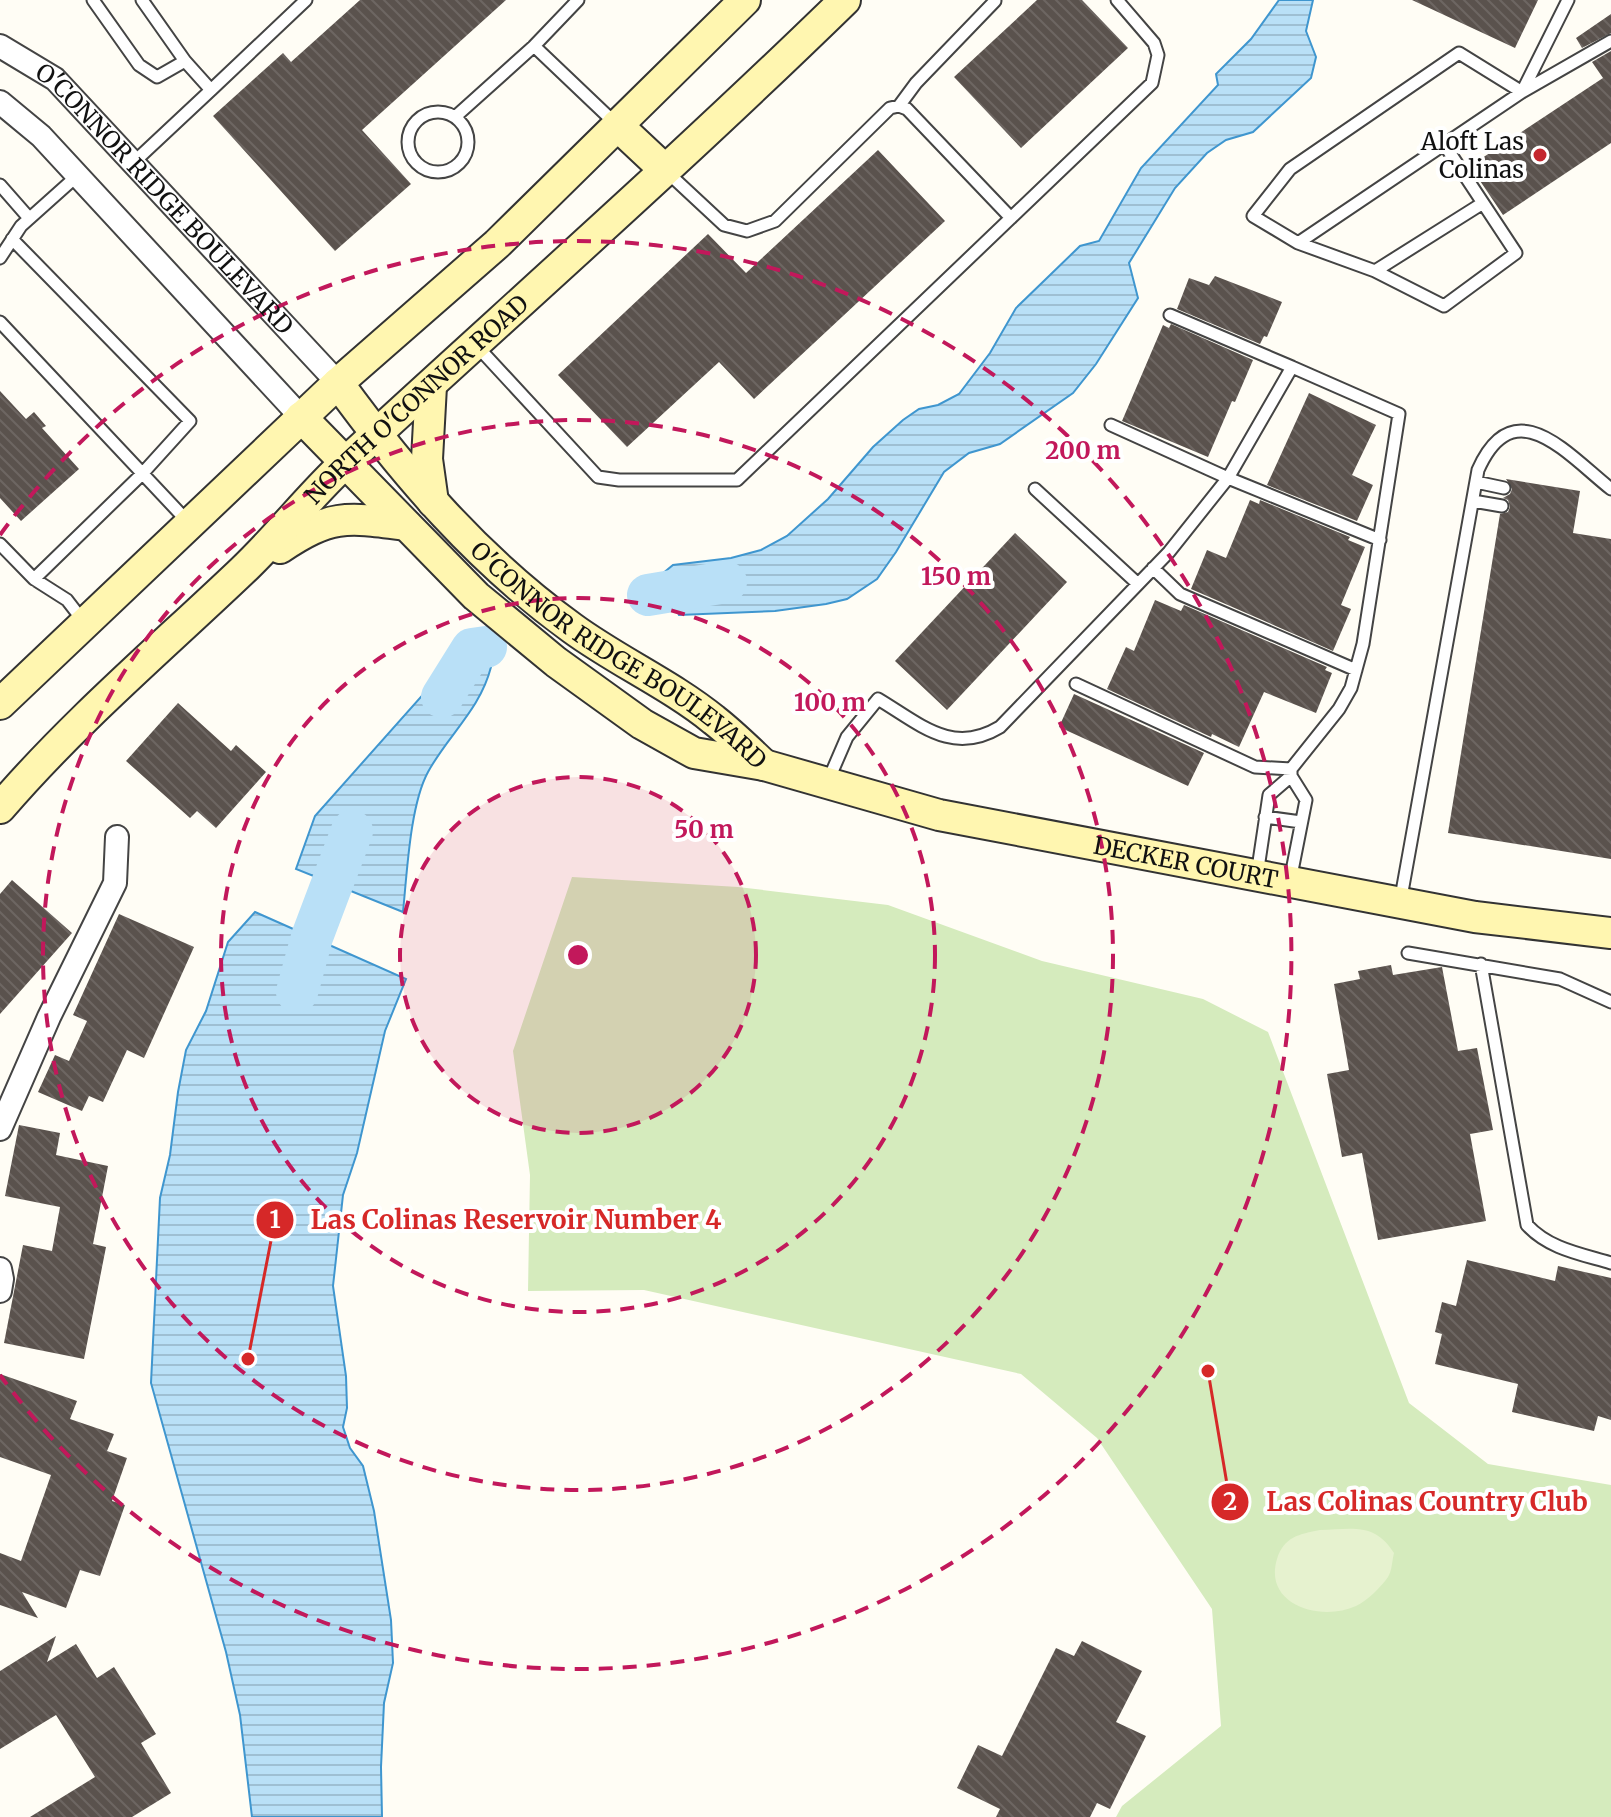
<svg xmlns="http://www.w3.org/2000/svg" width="1611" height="1817" font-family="Merriweather,serif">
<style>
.grass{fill:#d5ebbd}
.pitch{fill:#e6f2cf}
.water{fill:url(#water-rules);stroke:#3f96cf;stroke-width:2}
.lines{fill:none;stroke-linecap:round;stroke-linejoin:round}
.river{stroke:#b9e0f7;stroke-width:42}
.building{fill:url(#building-back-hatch)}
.lane-casing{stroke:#444;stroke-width:15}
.street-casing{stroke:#444;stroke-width:26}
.secondary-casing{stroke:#333;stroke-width:34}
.lane{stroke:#fff;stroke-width:11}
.street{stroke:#fff;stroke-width:22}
.secondary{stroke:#fff6b0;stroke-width:30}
.ring{fill:none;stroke:#c2185b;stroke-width:4;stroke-dasharray:14 10}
.poi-dot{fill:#c4262e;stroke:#fff;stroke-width:3}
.labels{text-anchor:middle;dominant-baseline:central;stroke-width:8;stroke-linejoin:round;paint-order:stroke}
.poi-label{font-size:24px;fill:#111;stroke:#fff;text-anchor:end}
.street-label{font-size:24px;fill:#111;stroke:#fff}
.centre{fill:#c2185b;stroke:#fff;stroke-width:4}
.ring-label{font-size:24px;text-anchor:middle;font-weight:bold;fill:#c2185b;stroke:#fff;stroke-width:8;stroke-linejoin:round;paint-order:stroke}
.leader{fill:none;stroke:#d62828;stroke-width:3}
.callout-dot{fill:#d62828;stroke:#fff;stroke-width:3}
.mark-label{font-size:24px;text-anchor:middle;font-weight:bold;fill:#fff}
.callout-label{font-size:26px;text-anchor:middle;font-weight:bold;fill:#d62828;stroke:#fff;stroke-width:8;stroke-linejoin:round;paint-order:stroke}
</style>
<defs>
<pattern id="water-rules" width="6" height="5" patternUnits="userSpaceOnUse" patternTransform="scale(2)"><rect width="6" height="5" fill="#b9e0f7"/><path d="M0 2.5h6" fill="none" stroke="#9ebfd3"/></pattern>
<pattern id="building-back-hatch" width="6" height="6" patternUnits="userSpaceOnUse" patternTransform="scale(2)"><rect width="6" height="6" fill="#5a524d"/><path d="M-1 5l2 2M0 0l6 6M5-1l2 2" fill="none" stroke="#6d6662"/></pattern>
</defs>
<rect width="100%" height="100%" fill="#fffdf5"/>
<path class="grass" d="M 572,877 L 738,887 L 888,905 L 1042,961 L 1203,999 L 1268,1032 L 1409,1403 L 1488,1464 L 1611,1485 L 1611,1817 L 1116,1817 L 1122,1806 L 1221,1726 L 1212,1609 L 1097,1438 L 1021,1374 L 644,1290 L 528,1291 L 530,1175 L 513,1051 Z"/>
<path class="pitch" d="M 1320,1530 C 1352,1529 1375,1522 1394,1553 C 1392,1561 1392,1571 1388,1577 C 1381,1587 1367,1601 1356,1606 C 1321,1622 1263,1605 1277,1559 C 1284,1537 1299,1534 1320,1530 Z"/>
<path class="water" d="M 1279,0 L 1313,0 L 1306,31 L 1316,57 L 1311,78 L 1253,132 L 1226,140 L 1207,153 L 1175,188 L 1129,263 L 1138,298 L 1096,364 L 1073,393 L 1000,444 L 969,453 L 944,472 L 896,552 L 877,579 L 847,599 L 826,604 L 775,611 L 679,615 L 662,574 L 673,565 L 731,558 L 761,550 L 787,536 L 828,499 L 873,447 L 903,420 L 919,409 L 938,405 L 959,394 L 990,353 L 1016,308 L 1080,246 L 1099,241 L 1141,168 L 1218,85 L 1216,74 L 1251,39 Z
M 472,649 L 491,667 C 480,710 448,735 428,772 C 410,805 407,873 403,912 L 296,869 L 315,816 L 459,654 Z
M 255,912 L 406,979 L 385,1031 L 357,1153 L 343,1195 L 333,1286 L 346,1376 L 347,1408 L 343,1427 L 350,1448 L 363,1466 L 374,1511 L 391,1620 L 393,1663 L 384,1703 L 381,1767 L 382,1817 L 252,1817 L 240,1715 L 226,1652 L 151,1383 L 160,1198 L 170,1155 L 178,1092 L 186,1050 L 206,1011 L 228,942 Z"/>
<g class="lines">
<path class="river" d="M 648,595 L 726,582
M 442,697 L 472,649 L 486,647
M 297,992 L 312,937 L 352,831"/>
</g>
<path class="building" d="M 360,0 L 506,0 L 362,130 L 411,184 L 335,251 L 213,116 L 283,53 L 291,62 Z
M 1037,0 L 1082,0 L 1128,48 L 1021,148 L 954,77 Z
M 1412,0 L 1538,0 L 1515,48 Z
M 1611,14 L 1611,33 L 1582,48 L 1576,38 Z
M 1611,51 L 1611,143 L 1503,215 L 1470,166 L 1603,78 L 1592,62 Z
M 878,150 L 945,221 L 754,399 L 719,362 L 627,447 L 558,375 L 708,234 L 746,273 Z
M 1215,276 L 1282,302 L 1267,337 L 1264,336 L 1260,344 L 1177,309 L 1189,278 L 1209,285 Z
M 1171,324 L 1253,360 L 1235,402 L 1232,401 L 1208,457 L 1122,421 L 1163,325 L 1169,328 Z
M 0,391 L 26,419 L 34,412 L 46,426 L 42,428 L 79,469 L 21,521 L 0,498 Z
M 1309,393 L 1376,425 L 1352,475 L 1373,485 L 1357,521 L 1267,485 Z
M 1506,479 L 1580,491 L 1573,533 L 1611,539 L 1611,859 L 1448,833 L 1500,514 L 1508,512 L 1510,507 L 1508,500 L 1503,498 L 1510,494 L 1512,489 Z
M 1250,500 L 1259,504 L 1260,500 L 1350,537 L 1348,540 L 1365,547 L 1341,605 L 1351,609 L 1333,651 L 1191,589 L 1207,550 L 1226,558 Z
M 1015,533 L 1067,582 L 947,710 L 895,661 Z
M 1155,600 L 1181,611 L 1184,605 L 1327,667 L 1325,670 L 1332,673 L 1316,713 L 1264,692 L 1239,747 L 1212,734 L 1211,737 L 1107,689 L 1126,647 L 1134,651 Z
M 1074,694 L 1204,753 L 1188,786 L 1059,727 Z
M 178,703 L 231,751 L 236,745 L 266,772 L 216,828 L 197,811 L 190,818 L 126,761 Z
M 12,880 L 72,933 L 0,1014 L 0,894 Z
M 119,914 L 194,947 L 144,1058 L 127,1050 L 103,1102 L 89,1096 L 82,1111 L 38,1092 L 55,1055 L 69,1061 L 87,1021 L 73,1015 Z
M 1391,965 L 1393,975 L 1442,967 L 1458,1051 L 1477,1048 L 1493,1130 L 1470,1134 L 1486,1221 L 1378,1240 L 1362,1153 L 1342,1157 L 1327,1074 L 1349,1070 L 1334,984 L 1360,979 L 1358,971 Z
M 19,1125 L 60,1133 L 56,1155 L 108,1166 L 93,1244 L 106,1247 L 84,1359 L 4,1343 L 23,1245 L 52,1251 L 60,1207 L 5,1196 Z
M 1467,1260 L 1555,1281 L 1558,1266 L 1611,1278 L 1611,1420 L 1598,1416 L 1594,1431 L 1512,1412 L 1518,1384 L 1435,1364 L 1442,1334 L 1435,1332 L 1442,1302 L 1456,1306 Z
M 0,1374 L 77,1401 L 70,1419 L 114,1434 L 107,1451 L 127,1458 L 112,1501 L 125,1505 L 100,1576 L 80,1570 L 66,1608 L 22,1592 L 38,1618 L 0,1605 L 0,1553 L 21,1561 L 51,1475 L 0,1457 Z
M 56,1636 L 47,1662 L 76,1644 L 97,1678 L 114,1667 L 156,1734 L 141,1743 L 171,1793 L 132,1817 L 30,1817 L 95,1777 L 56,1715 L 0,1749 L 0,1671 Z
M 1082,1641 L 1142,1671 L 1116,1722 L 1146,1736 L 1110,1809 L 1097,1803 L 1090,1817 L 996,1817 L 1000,1809 L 957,1788 L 978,1745 L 1002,1756 L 1056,1648 L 1074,1656 Z"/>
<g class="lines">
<g class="lane-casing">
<path id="lane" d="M 93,0 L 139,65 L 157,77 L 185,61
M 534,46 L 617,125
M 211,90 L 306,0
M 899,106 L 916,83 L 995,1
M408 142a30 30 0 1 1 60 0a30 30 0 1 1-60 0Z
M 455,117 L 534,46 L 578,0
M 1444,144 L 1516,253 L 1444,306 L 1375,271 L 1298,243 L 1253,216 L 1290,169 L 1459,53 L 1522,92 L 1568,0
M 133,163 L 211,90 L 185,61 L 142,0
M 666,171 L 724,225 L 747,231 L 775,221 L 890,108 L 899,106 L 907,109 L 1011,218
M 0,185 L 29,218
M 12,239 L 190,421 L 142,474 L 34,579
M 1298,243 L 1522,92 L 1611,41
M 0,258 L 21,226 L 78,175
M 1375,271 L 1483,203
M 1170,315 L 1292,367
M 0,322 L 189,523
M 476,345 L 598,477 L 619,480 L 737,480 L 1152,83 L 1158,55 L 1154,43 L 1117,0
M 1111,425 L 1228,478 L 1380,540
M 1476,482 L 1504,488
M 1035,489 L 1138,584
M 1473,501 L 1502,506
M 0,544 L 34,579 L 67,600 L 84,622
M 1153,568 L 1180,594 L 1356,670
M 1076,684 L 1255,767 L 1291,769
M 828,781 L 847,737 L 878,699 C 920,724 952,756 1000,727 L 1169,552 L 1228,478 L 1292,367 L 1399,414 L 1363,644 L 1351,688 L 1339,709 L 1291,769 L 1291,776 L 1269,795 L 1257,875
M 1265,817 L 1301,822
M 1290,881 L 1306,800 L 1291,776
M 1400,903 L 1478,470 C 1514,389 1567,454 1611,489
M 1408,953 L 1560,979 L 1611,1002
M 1481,964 L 1527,1225 C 1549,1249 1581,1254 1611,1263"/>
</g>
<g class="street-casing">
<g id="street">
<path id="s1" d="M 0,46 L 55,79 L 338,383"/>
<path d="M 0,102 L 41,136 L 301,417"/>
<path d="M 0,1129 L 49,1017 L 115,883 L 117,837"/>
<path d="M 0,1269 L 2,1279 L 0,1291"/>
</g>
</g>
<g class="secondary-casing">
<g id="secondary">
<path d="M 617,125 L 665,170"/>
<path id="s2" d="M 338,383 C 405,475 479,561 572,628 C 617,661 671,685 714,720 C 732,734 748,750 764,765"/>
<path d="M 431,386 L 427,459 L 433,502"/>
<path id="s3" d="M 301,417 L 476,596 L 556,662 L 642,724 L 694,753 L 764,765 L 939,815 L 1475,917 L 1611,933"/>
<path d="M 280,548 C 331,514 346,517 406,525"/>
<path d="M 0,704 L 338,383 L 497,244 L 745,0"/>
<path id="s4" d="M 0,808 C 74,722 160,649 242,571 C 279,536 310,495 347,461 C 513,308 683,158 845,0"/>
</g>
</g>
<use href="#lane" class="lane"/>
<use href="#street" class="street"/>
<use href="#secondary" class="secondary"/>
</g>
<circle cx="578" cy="955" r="178" fill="#c2185b" fill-opacity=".12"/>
<g class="ring">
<circle cx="578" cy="955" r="178"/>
<circle cx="578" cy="955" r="357"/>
<circle cx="578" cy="955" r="535"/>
<path d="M0 535A714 714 0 1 1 0 1375"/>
</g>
<circle class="poi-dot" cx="1540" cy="155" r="8"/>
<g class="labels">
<g class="poi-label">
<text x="1524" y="141">Aloft Las<tspan x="1524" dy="28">Colinas</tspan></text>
</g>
<g class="street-label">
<text stroke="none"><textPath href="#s1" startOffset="226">O'CONNOR RIDGE BOULEVARD</textPath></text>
<text stroke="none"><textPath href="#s4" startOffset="584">NORTH O'CONNOR ROAD</textPath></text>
<text stroke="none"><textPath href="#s2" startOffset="394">O'CONNOR RIDGE BOULEVARD</textPath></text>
<text stroke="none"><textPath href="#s3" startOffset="1024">DECKER COURT</textPath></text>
</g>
</g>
<circle cx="578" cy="955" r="12" class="centre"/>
<g class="ring-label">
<text x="1083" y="459">200 m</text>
<text x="956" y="585">150 m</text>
<text x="830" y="711">100 m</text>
<text x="704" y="838">50 m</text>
</g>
<path class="leader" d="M248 1359L275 1220M1208 1371L1230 1502"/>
<g class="callout-dot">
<circle cx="248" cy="1359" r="8"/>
<circle cx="1208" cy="1371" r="8"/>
<circle cx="275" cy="1220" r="20"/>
<circle cx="1230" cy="1502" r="20"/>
</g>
<g class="mark-label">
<text x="275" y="1228">1</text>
<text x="1230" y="1510">2</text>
</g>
<g class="callout-label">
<text x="516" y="1229">Las Colinas Reservoir Number 4</text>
<text x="1427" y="1511">Las Colinas Country Club</text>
</g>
</svg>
